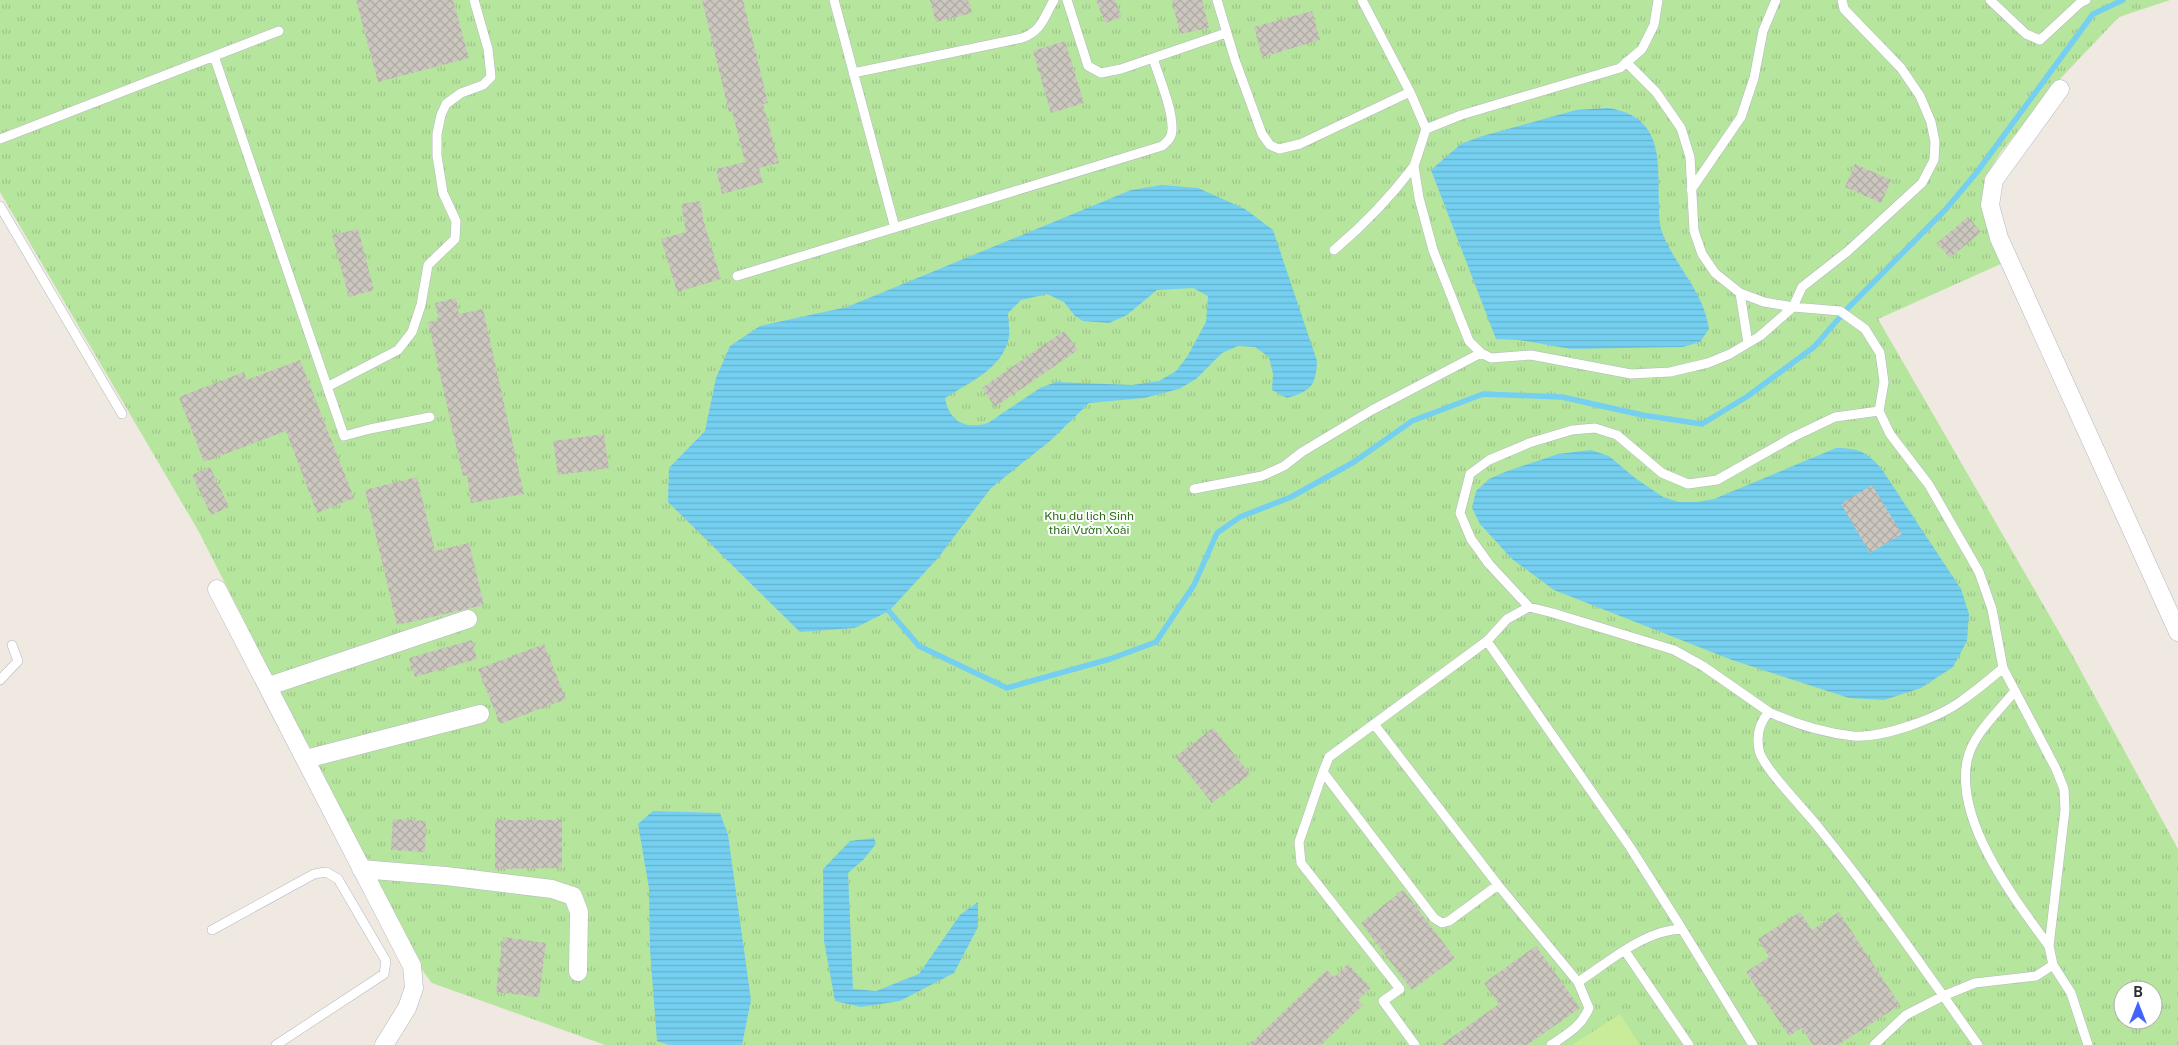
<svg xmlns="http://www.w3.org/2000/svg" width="2178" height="1045" font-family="'Public Sans',sans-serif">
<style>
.grass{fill:url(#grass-tufts);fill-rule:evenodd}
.pitch{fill:#c9ec9a}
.water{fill:url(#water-rules);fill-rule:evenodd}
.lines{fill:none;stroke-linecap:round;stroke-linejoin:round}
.stream{stroke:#75cff0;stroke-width:5.5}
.building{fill:url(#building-cross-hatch)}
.lane-casing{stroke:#b4b7c1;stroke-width:10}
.street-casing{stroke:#b4b7c1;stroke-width:19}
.lane{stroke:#fff;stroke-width:9}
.street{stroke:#fff;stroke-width:18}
.labels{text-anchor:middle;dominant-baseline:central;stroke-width:4;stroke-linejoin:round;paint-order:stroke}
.park-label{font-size:12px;fill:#2c6e1b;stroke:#fff}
</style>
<defs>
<pattern id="grass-tufts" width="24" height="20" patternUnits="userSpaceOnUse" patternTransform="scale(1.25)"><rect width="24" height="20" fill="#b6e59e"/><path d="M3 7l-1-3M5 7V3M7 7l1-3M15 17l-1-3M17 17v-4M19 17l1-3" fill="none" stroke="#9dc588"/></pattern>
<pattern id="water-rules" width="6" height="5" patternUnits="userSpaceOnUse" patternTransform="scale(1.25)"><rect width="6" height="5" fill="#75cff0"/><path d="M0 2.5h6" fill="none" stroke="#66b2ce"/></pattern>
<pattern id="building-cross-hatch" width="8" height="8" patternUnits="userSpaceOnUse" patternTransform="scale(1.25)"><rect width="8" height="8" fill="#cbc7bf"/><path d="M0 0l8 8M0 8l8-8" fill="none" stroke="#afaba4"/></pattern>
</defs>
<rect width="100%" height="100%" fill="#efe9e1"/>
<path class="grass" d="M 0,0 L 2170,0 L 2119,17 L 2058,81 L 2001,152 L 1984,179 L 1984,211 L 2003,263 L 1878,319 L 2070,651 L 2178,849 L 2178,1045 L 605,1045 L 432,983 L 419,966 L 199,532 L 0,192 ZM 2123,990 L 2153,990 L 2153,1020 L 2123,1020 Z"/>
<path class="pitch" d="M 1620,1014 L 1640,1045 L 1572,1045 Z"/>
<path class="water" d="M 1608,108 C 1663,116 1658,159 1659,203 C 1659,214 1659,227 1664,237 C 1678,269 1704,293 1709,329 L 1700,342 L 1683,347 L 1571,349 L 1519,340 L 1496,339 L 1431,170 L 1461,144 L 1479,137 L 1576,110 Z
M 1162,185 L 1198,188 L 1245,209 L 1273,230 L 1317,361 C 1316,386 1311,391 1287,398 L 1272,390 L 1273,374 L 1269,357 L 1255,347 L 1238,346 L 1222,353 L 1196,379 L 1179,389 L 1144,398 L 1089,403 L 1050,441 L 991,488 L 938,558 L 889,611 L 855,628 L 800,632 L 668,502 L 669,468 L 705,431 L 716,378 L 730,346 L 760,326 L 847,307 L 1131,190 ZM 1193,288 L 1208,296 L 1206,322 L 1187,357 L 1176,371 L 1159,381 L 1132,385 L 1056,382 L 1040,388 L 988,423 C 965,430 949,421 945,398 C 968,383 1001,369 1008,341 C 1011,333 1008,322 1008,313 L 1021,300 L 1047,294 L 1064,302 L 1075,316 L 1083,321 L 1109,323 L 1127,315 L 1157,290 Z
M 1836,448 C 1859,448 1866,452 1881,468 L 1961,589 L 1969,614 L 1967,641 L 1953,667 L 1921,688 L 1884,700 L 1849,698 L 1732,660 L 1554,590 L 1512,559 L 1480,524 L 1472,508 L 1476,491 L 1489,479 L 1505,472 L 1558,454 L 1591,450 L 1609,456 L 1635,478 L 1663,497 L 1679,502 L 1697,502 L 1714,499 Z
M 653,811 L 720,813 L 728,835 L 751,1000 L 742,1045 L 669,1045 L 657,1041 L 650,950 L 649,888 L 638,824 Z
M 874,838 L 876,844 L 863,860 L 848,873 L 853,989 L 876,991 L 919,974 L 960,915 L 978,902 L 978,927 L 954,973 L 900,1001 L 861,1007 L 835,1001 L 824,941 L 823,869 L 850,841 Z"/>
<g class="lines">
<path class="stream" d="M 889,611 L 919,646 L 1007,688 L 1110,659 L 1156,642 L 1194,585 L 1217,533 L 1240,517 L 1291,497 L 1354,462 L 1412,421 L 1483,394 L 1562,397 L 1642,415 L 1702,424 L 1748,396 L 1814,347 L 1848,308 L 1946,209 L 1977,172 L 2093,14 L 2123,0"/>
</g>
<path class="building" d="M 356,0 L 453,0 L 469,58 L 378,82 Z
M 702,0 L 743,0 L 768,103 L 763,104 L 779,163 L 759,168 L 763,183 L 722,194 L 716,169 L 745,162 L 732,111 L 729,112 Z
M 930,0 L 968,0 L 972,13 L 936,22 Z
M 1096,0 L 1115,0 L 1122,17 L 1105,23 Z
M 1172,0 L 1202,0 L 1209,28 L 1180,34 Z
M 1312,11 L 1320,40 L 1262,57 L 1254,27 Z
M 1065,41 L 1084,103 L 1051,113 L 1033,51 Z
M 1855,164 L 1891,180 L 1881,203 L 1845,187 Z
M 700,201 L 704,222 L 721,279 L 677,292 L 661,239 L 686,232 L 681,204 Z
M 1968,217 L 1981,232 L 1950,258 L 1937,243 Z
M 358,229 L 374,290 L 349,297 L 332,235 Z
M 456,298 L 459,314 L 483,309 L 524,494 L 471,503 L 467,475 L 463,476 L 428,322 L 439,320 L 435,303 Z
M 1064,331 L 1078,350 L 995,407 L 982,388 Z
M 300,360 L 354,498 L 317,513 L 286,431 L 204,462 L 179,397 L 244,372 L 247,380 Z
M 604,434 L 609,468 L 558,475 L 553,441 Z
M 210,467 L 229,507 L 211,515 L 192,475 Z
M 417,477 L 435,551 L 469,543 L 484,605 L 397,625 L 365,490 Z
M 1872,485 L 1902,534 L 1870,553 L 1841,504 Z
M 472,640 L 477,659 L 415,677 L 409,658 Z
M 544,644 L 566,699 L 500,724 L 478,669 Z
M 1213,728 L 1250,774 L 1212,803 L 1175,757 Z
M 393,819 L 426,821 L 425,852 L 391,850 Z
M 495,820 L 562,820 L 562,868 L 495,869 Z
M 1403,890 L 1455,958 L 1412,990 L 1361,923 Z
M 1800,912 L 1812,930 L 1839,912 L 1900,1005 L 1838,1045 L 1813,1045 L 1802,1028 L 1789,1036 L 1746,972 L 1769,957 L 1758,939 Z
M 503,937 L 546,943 L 539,997 L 496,992 Z
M 1536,946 L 1580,1008 L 1527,1045 L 1441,1045 L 1499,1004 L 1484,983 Z
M 1348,964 L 1371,988 L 1358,1000 L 1363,1005 L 1321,1045 L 1249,1045 L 1327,970 L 1334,977 Z"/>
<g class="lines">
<g class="lane-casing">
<path id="lane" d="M 834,0 L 895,228
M 1067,0 L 1088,66 L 1101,73 L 1121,69 L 1226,33
M 1217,0 L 1235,60 L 1262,134 L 1270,145 L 1279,149 L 1300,144 L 1410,92
M 1362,0 L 1410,92 L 1426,129 L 1414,166 L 1419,198 L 1433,250 L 1469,341 L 1481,353 L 1491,358 L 1531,355 L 1631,374 L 1670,372 L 1708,363 L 1730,354 L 1760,336 L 1793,307 L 1802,287 L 1848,251 L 1922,183 L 1934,160 L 1935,142 L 1931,122 L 1920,96 L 1901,68 L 1844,9 L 1842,0
M 1990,0 L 2026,34 L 2040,40 L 2080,3 L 2086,0
M 214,56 L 344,436 L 370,429 L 430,417
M 1626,62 L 1656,92 L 1681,128 L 1690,157 L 1694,231 L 1702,254 L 1715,273 L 1740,293 L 1764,302 L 1793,307 L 1840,311 L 1865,329 L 1880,353 L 1884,382 L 1879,411 L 1890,434 L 1929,485 L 1979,572 L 1992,609 L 2003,668 L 2056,769 L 2064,789 L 2065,810 L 2049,946 L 2053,965 L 2071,993 L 2088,1045
M 853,73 L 1022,38 C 1042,31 1044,17 1054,0
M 1426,129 L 1461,115 L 1620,68 L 1642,49 L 1654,25 L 1658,0
M 0,139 L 279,31
M 1691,190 L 1741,117 L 1754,78 L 1763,31 L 1776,0
M 0,206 L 122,414
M 1334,250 C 1365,224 1389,199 1414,166
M 737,276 L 1162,146 C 1168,141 1172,137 1172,130 C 1173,109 1159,78 1153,58
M 1740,293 L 1748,343
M 327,387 L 398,350 L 412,332 L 421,305 L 428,265 L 455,239 L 456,221 L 443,193 L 437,156 L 437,134 L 441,115 L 446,104 L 461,93 L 483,85 L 491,77 L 488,49 L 474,0
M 1194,489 L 1262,476 L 1284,466 L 1302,452 L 1372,410 L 1481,353
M 1529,607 L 1489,564 L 1471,539 L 1460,513 L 1470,474 L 1489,460 L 1529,443 L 1572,430 L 1595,428 L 1617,435 L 1662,473 L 1688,484 L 1717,480 L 1793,437 L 1835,417 L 1879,411
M 1487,641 L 1630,847 L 1682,929
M 0,680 L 18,661 L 12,645
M 2014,692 C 1998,712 1972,735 1967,761 C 1955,822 2015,900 2049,946
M 1374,724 L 1487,641 L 1507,619 L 1529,607 L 1553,613 L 1674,650 L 1703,666 L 1769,712
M 1323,772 L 1299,842 L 1301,863 L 1400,989 L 1383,1001 L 1415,1045
M 1498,885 L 1449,921 L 1442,923 L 1434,918 L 1323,772 L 1329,757 L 1374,724 L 1498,885 L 1578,982 L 1589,1008 C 1581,1027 1567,1034 1551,1045
M 212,930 L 314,874 L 326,872 L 338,879 L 386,961 L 384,974 L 276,1045
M 1625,951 L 1689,1045
M 1578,982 C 1609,962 1644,930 1682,929 L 1753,1045
M 1874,1045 L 1906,1015 L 1943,996 L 1975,983 L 2036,976 L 2053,965
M 1978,1045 C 1926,972 1875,897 1819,828 C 1807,812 1762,767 1759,750 C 1756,735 1759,723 1769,712 C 1795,724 1825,733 1853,736 C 1884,738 1939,718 1964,699 C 1977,690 1990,679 2003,668"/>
</g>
<g class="street-casing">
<path id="street" d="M 2060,89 L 1994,180 L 1990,205 L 1999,238 L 2178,632
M 217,589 L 412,966 L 414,988 L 407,1008 L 384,1045
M 269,686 L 468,619
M 306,759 L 480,714
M 361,869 L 446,876 L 552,889 L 573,896 L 579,912 L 578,972"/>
</g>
<use href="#lane" class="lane"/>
<use href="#street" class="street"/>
</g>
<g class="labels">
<g class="park-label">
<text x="1089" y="516">Khu du lịch Sinh<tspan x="1089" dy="14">thái Vườn Xoài</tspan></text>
</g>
</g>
<g transform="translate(2138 1005)"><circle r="24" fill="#ffffff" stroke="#ababab"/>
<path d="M0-4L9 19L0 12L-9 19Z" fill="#4264fb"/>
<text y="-8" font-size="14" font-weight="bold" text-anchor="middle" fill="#2e2e2e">B</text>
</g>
</svg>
